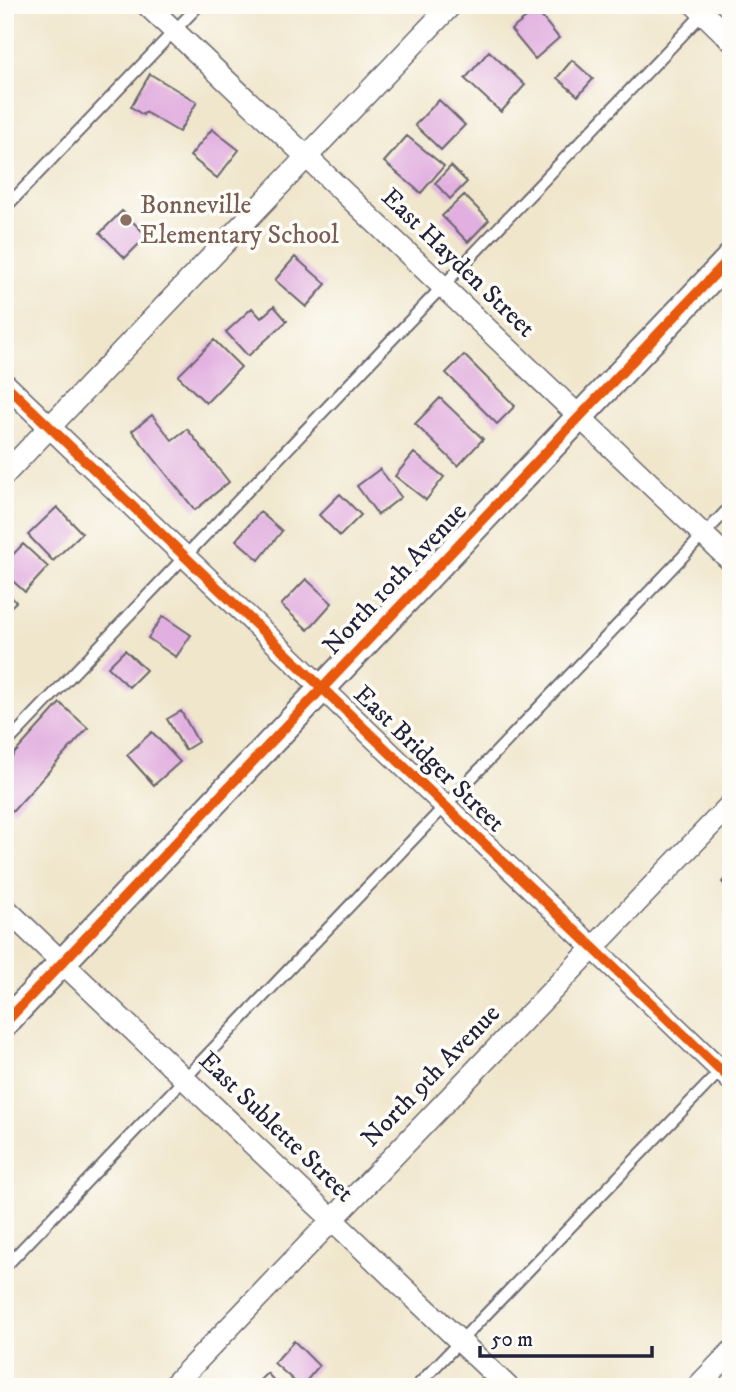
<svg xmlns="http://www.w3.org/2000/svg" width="736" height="1392" font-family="'IM FELL DW Pica',serif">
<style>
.building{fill:#e2b0e0}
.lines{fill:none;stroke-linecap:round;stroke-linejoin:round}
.service-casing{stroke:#6a676e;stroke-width:14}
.minor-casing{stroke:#6a676e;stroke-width:24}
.tertiary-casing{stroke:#6a676e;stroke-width:30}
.service{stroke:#fff;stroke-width:10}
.minor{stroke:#fff;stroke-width:21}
.tertiary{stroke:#fff;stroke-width:26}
.cycleway-casing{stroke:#fdfcf7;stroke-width:15}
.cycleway{stroke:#e8590c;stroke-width:10}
.education-dot{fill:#8d6e63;stroke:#fdfcf7;stroke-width:2.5}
.labels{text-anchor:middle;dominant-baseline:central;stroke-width:7;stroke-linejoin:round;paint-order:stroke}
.education-label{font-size:26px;fill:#785e54;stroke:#fdfcf7;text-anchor:start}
.street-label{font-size:26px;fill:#22223b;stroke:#fdfcf7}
</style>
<rect width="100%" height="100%" fill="#fdfcf7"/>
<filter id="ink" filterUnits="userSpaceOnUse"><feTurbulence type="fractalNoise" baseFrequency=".0143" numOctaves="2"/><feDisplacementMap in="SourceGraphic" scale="14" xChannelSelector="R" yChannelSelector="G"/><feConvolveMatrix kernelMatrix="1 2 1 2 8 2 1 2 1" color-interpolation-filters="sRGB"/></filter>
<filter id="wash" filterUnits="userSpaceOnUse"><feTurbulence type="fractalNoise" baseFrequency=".00686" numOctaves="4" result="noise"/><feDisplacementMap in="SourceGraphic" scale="28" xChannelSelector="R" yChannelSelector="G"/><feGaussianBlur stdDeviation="1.57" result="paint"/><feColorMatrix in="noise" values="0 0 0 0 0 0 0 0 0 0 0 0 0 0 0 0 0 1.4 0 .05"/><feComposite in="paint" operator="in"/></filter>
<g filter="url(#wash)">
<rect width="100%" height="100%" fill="#f0e6cc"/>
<g id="blocks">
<path class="building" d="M 536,10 L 559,38 L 535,59 L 511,30 Z
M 489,51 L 525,85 L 501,112 L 465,79 Z
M 572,60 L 593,79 L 578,96 L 557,78 Z
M 150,74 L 197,102 L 179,132 L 145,112 L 143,115 L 131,107 Z
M 439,100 L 465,125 L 441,150 L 415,125 Z
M 212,129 L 239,150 L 217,178 L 190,156 Z
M 407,136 L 444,166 L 421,193 L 384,162 Z
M 451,166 L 467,182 L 450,199 L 435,183 Z
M 464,195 L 489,220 L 468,242 L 442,216 Z
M 122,211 L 147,236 L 125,258 L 100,233 Z
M 295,257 L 326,284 L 306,307 L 275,280 Z
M 274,306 L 287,321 L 248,356 L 226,332 L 252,308 L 261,318 Z
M 214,340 L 241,367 L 206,403 L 178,376 Z
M 464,355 L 515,406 L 497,424 L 446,373 Z
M 440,398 L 483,439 L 458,466 L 415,424 Z
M 152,415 L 172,440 L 187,429 L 229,482 L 195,510 L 132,431 Z
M 414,453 L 444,477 L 426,500 L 395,476 Z
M 380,469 L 401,497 L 378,515 L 357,486 Z
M 340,494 L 361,515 L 340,536 L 319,515 Z
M 57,507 L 82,533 L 53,561 L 28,535 Z
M 260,512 L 282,531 L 259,560 L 236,540 Z
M 23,544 L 48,567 L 25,592 L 5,574 L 5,563 Z
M 306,579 L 332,603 L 308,630 L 281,605 Z
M 5,590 L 16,602 L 5,612 Z
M 163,616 L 191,635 L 176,657 L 148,638 Z
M 125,650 L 146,670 L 129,687 L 108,667 Z
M 60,703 L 88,728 L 13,811 L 5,803 L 5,764 Z
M 181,711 L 198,742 L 185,750 L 167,719 Z
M 152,732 L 180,762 L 154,785 L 127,755 Z
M 731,873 L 731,892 L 722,882 Z
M 294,1341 L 319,1366 L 301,1387 L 274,1363 Z
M 267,1373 L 280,1387 L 253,1387 Z"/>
</g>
</g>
<g filter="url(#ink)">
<use href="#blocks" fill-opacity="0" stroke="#6a676e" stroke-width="2"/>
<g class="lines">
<g class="service-casing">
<path id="service" d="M 5,208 L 199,5
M 5,745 L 711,5
M 5,1267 L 731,506
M 416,1387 L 731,1060"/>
</g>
<g class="minor-casing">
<path id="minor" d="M 147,5 L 731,561
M 695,5 L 731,40
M 5,384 L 731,1080
M 5,474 L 451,5
M 5,908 L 508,1387
M 172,1387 L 731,804
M 697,1387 L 731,1352"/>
</g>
<g class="tertiary-casing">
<path id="tertiary" d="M 5,1023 L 731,257"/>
</g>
<use href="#service" class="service"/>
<use href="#minor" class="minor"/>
<use href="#tertiary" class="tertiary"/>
<g class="cycleway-casing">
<path id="cycleway" d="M 5,384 L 731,1080
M 5,1023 L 731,257"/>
</g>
<use href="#cycleway" class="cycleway"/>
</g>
</g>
<circle class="education-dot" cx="126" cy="220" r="7"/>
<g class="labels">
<g class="education-label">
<text x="140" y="205">Bonneville<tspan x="140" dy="30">Elementary School</tspan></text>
</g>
<g class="street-label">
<text transform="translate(458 263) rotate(44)">East Hayden Street</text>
<text transform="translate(395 579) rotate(-47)">North 10th Avenue</text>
<text transform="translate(429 759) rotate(44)">East Bridger Street</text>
<text transform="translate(431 1076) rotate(-46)">North 9th Avenue</text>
<text transform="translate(276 1127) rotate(44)">East Sublette Street</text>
</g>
</g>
<rect width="736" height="1392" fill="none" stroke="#fdfcf7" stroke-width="28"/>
<path d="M480 1346v10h172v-10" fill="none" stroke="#22223b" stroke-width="3.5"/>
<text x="491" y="1346" font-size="21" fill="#22223b" stroke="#fdfcf7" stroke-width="5" paint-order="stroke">50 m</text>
</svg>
